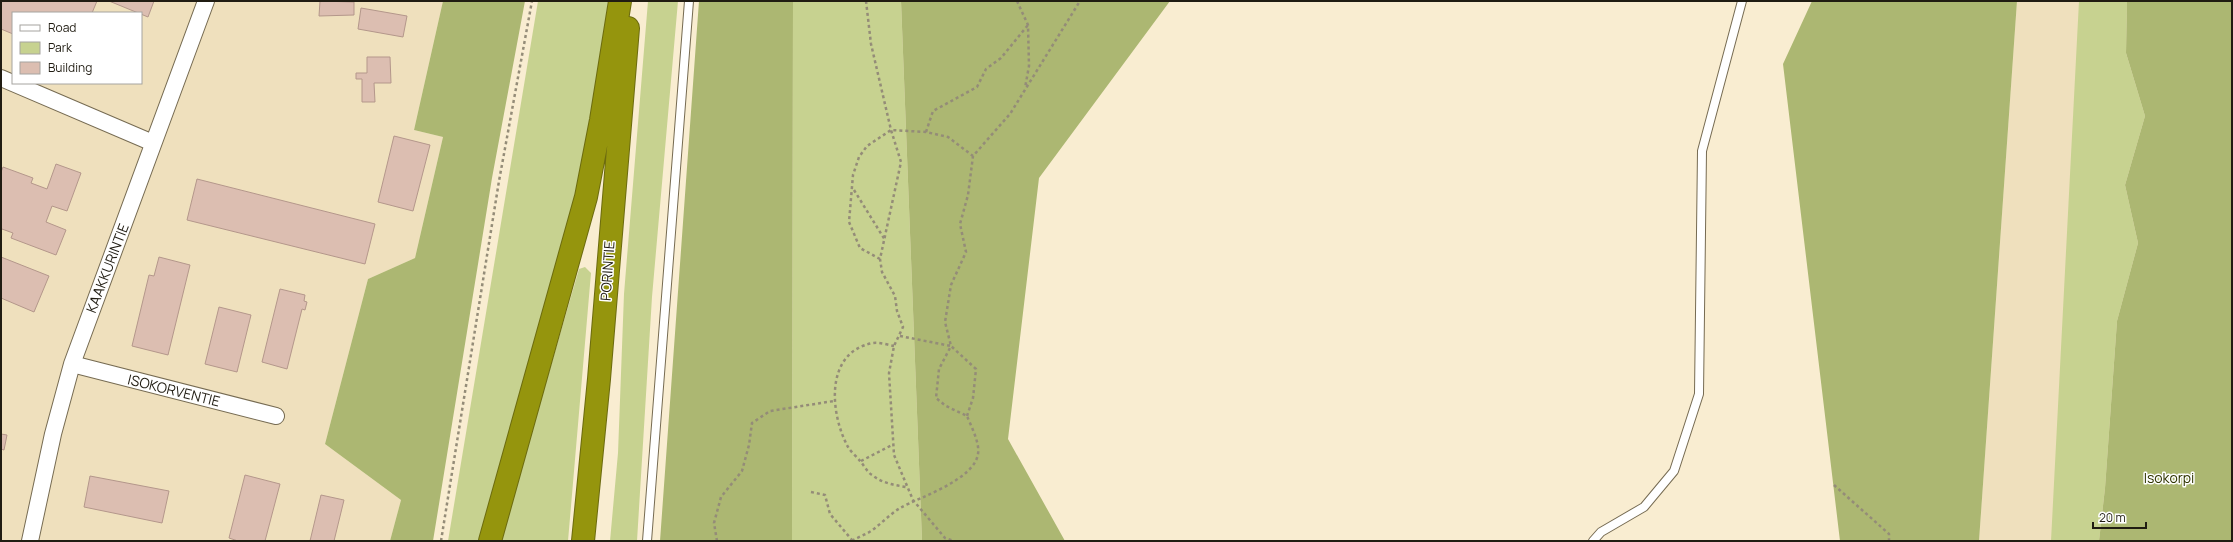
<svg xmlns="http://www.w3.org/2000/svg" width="2233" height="542" font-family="Manrope,sans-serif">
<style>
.built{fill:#efe0bd;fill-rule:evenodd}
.green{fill:#c7d290}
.forest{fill:#acb772}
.building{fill:#dcbeb1;stroke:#b4978b}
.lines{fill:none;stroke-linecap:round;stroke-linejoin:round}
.lane-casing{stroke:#766b52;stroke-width:10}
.street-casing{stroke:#766b52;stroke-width:18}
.highway-casing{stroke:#6c6b0f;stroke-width:24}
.path{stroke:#948c78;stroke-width:2.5;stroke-dasharray:3 3;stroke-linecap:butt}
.lane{stroke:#fff;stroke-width:8}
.street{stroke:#fff;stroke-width:16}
.highway{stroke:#95950d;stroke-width:22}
.labels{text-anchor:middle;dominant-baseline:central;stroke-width:3;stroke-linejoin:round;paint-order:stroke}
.street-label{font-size:14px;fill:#201c12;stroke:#fff}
.park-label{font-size:14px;fill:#2f3400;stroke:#fff}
</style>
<rect width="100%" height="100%" fill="#f9edd1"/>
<path class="built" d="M 1,1 L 443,1 L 414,130 L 443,137 L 415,258 L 368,279 L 325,444 L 401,500 L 390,541 L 1,541 ZM 13,13 L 141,13 L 141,83 L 13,83 Z
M 2017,1 L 2127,1 L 2099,541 L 1979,541 Z"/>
<path class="green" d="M 538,1 L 608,1 L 590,146 L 481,541 L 448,541 Z
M 648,1 L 678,1 L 652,297 L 637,541 L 610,541 L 618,453 L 624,294 Z
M 793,1 L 901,1 L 922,541 L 792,541 Z
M 2079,1 L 2127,1 L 2126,53 L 2145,116 L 2125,185 L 2138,243 L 2117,321 L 2105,488 L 2099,541 L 2051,541 Z
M 585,267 L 591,273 L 568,541 L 500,541 L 579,269 Z"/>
<path class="forest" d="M 443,1 L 525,1 L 492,178 L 433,541 L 390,541 L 401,500 L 325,444 L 368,279 L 415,258 L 443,137 L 414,130 Z
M 699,1 L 793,1 L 792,541 L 660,541 Z
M 901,1 L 1170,1 L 1039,178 L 1008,439 L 1065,541 L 922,541 Z
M 1812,1 L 2017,1 L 1979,541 L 1840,541 L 1783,64 Z
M 2127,1 L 2232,1 L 2232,541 L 2099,541 L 2105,488 L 2117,321 L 2138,243 L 2125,185 L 2145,116 L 2126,53 Z"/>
<path class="building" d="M 1,1 L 97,1 L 92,13 L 13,13 L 13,34 L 1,29 Z
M 109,1 L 154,1 L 148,17 Z
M 320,1 L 354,2 L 354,15 L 319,16 Z
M 361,8 L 407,16 L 403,37 L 358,29 Z
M 367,57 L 390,57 L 391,83 L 374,83 L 375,102 L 362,102 L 362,79 L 356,79 L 356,73 L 367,73 Z
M 394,136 L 430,145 L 413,211 L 378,202 Z
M 56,164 L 81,173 L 67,211 L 52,206 L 46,222 L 66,230 L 56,255 L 11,238 L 13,233 L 2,229 L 1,232 L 1,172 L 3,167 L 33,178 L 31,183 L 47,189 Z
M 197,179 L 375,224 L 365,264 L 187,220 Z
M 1,257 L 49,276 L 34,312 L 1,298 Z
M 159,257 L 190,265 L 168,355 L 132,346 L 149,275 L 154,276 Z
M 280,289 L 305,295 L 304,301 L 307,302 L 305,310 L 302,309 L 287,369 L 262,362 Z
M 219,307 L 251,315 L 237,372 L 205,364 Z
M 1,434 L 7,435 L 4,450 L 1,449 Z
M 245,475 L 280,484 L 265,541 L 238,541 L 229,538 Z
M 90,476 L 169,491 L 162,523 L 84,507 Z
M 321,495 L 344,500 L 334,541 L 310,541 Z"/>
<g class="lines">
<g class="lane-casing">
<path id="lane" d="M 647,541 L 689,1
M 1593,541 L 1601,532 L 1644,507 L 1674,471 L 1699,394 L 1702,151 L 1742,1"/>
</g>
<g class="street-casing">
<path id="street" d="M 1,78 L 153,143
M 72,364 L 276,416
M 30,541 L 53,434 L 72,364 L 206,1"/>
</g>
<g class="highway-casing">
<path id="highway" d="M 490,541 L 586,197 L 601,120 L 620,1
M 583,541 L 599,379 L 628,28"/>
</g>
<path class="path" d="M 866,1 L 871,44 L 891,130 L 901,162 L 880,259 L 882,272 L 895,296 L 897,311 L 903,327 L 894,346 L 889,373 L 894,455 L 913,500 L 945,538 L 954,541
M 1017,1 L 1028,25 L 1029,66 L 1025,88
M 926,132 L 933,111 L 977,87 L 986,69 L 1001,58 L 1028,25
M 854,190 L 885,240
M 880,259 L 860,248 L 849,222 L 853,175 L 859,157 L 867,146 L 891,130 L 926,132 L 948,137 L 973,156
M 900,336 L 951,346
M 894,346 C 888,345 880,342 873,343 C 824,352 830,414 848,447 C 851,452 857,457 860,461 C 864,465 867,472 872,475 C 882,483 894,485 906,487
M 967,416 L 973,398 L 976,369 L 951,346 L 945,322 L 951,285 L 966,252 L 960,224 L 968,195 L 973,156 L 1010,114 L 1080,1
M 861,461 L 892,445
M 1834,485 L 1889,534 L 1889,541
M 811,492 L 825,495 L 830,514 L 852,540
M 441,541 L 499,181 L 532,1
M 717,541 L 714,523 L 721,497 L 742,471 L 749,445 L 752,423 L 770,411 L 834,401
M 852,541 C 858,537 865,535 871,531 C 881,524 889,515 900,508 C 920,497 974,480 978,454 C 980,443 971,426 967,416 L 946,406 L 936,398 L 939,369 L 951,346"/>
<use href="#lane" class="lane"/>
<use href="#street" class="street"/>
<use href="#highway" class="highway"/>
</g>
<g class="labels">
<g class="street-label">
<text transform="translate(107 268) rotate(-69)">KAAKKURINTIE</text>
<text transform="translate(607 271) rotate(-86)">PORINTIE</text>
<text transform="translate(174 390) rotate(14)">ISOKORVENTIE</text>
</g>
<g class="park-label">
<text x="2169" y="477">Isokorpi</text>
</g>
</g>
<rect width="2233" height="542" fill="none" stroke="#201c12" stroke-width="4"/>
<rect x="12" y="12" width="130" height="72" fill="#ffffff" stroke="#a6a4a0"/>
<rect x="20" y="25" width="20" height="6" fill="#ffffff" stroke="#a6a4a0"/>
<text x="48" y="32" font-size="12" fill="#201c12">Road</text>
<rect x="20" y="42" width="20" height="12" fill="#c7d290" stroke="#a6a4a0"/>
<text x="48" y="52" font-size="12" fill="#201c12">Park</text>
<rect x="20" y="62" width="20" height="12" fill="#dcbeb1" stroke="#a6a4a0"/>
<text x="48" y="72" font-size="12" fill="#201c12">Building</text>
<path d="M2093 522v6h53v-6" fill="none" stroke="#201c12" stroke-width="2"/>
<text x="2099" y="522" font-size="12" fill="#201c12" stroke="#ffffff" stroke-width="3" paint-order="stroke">20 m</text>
</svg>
